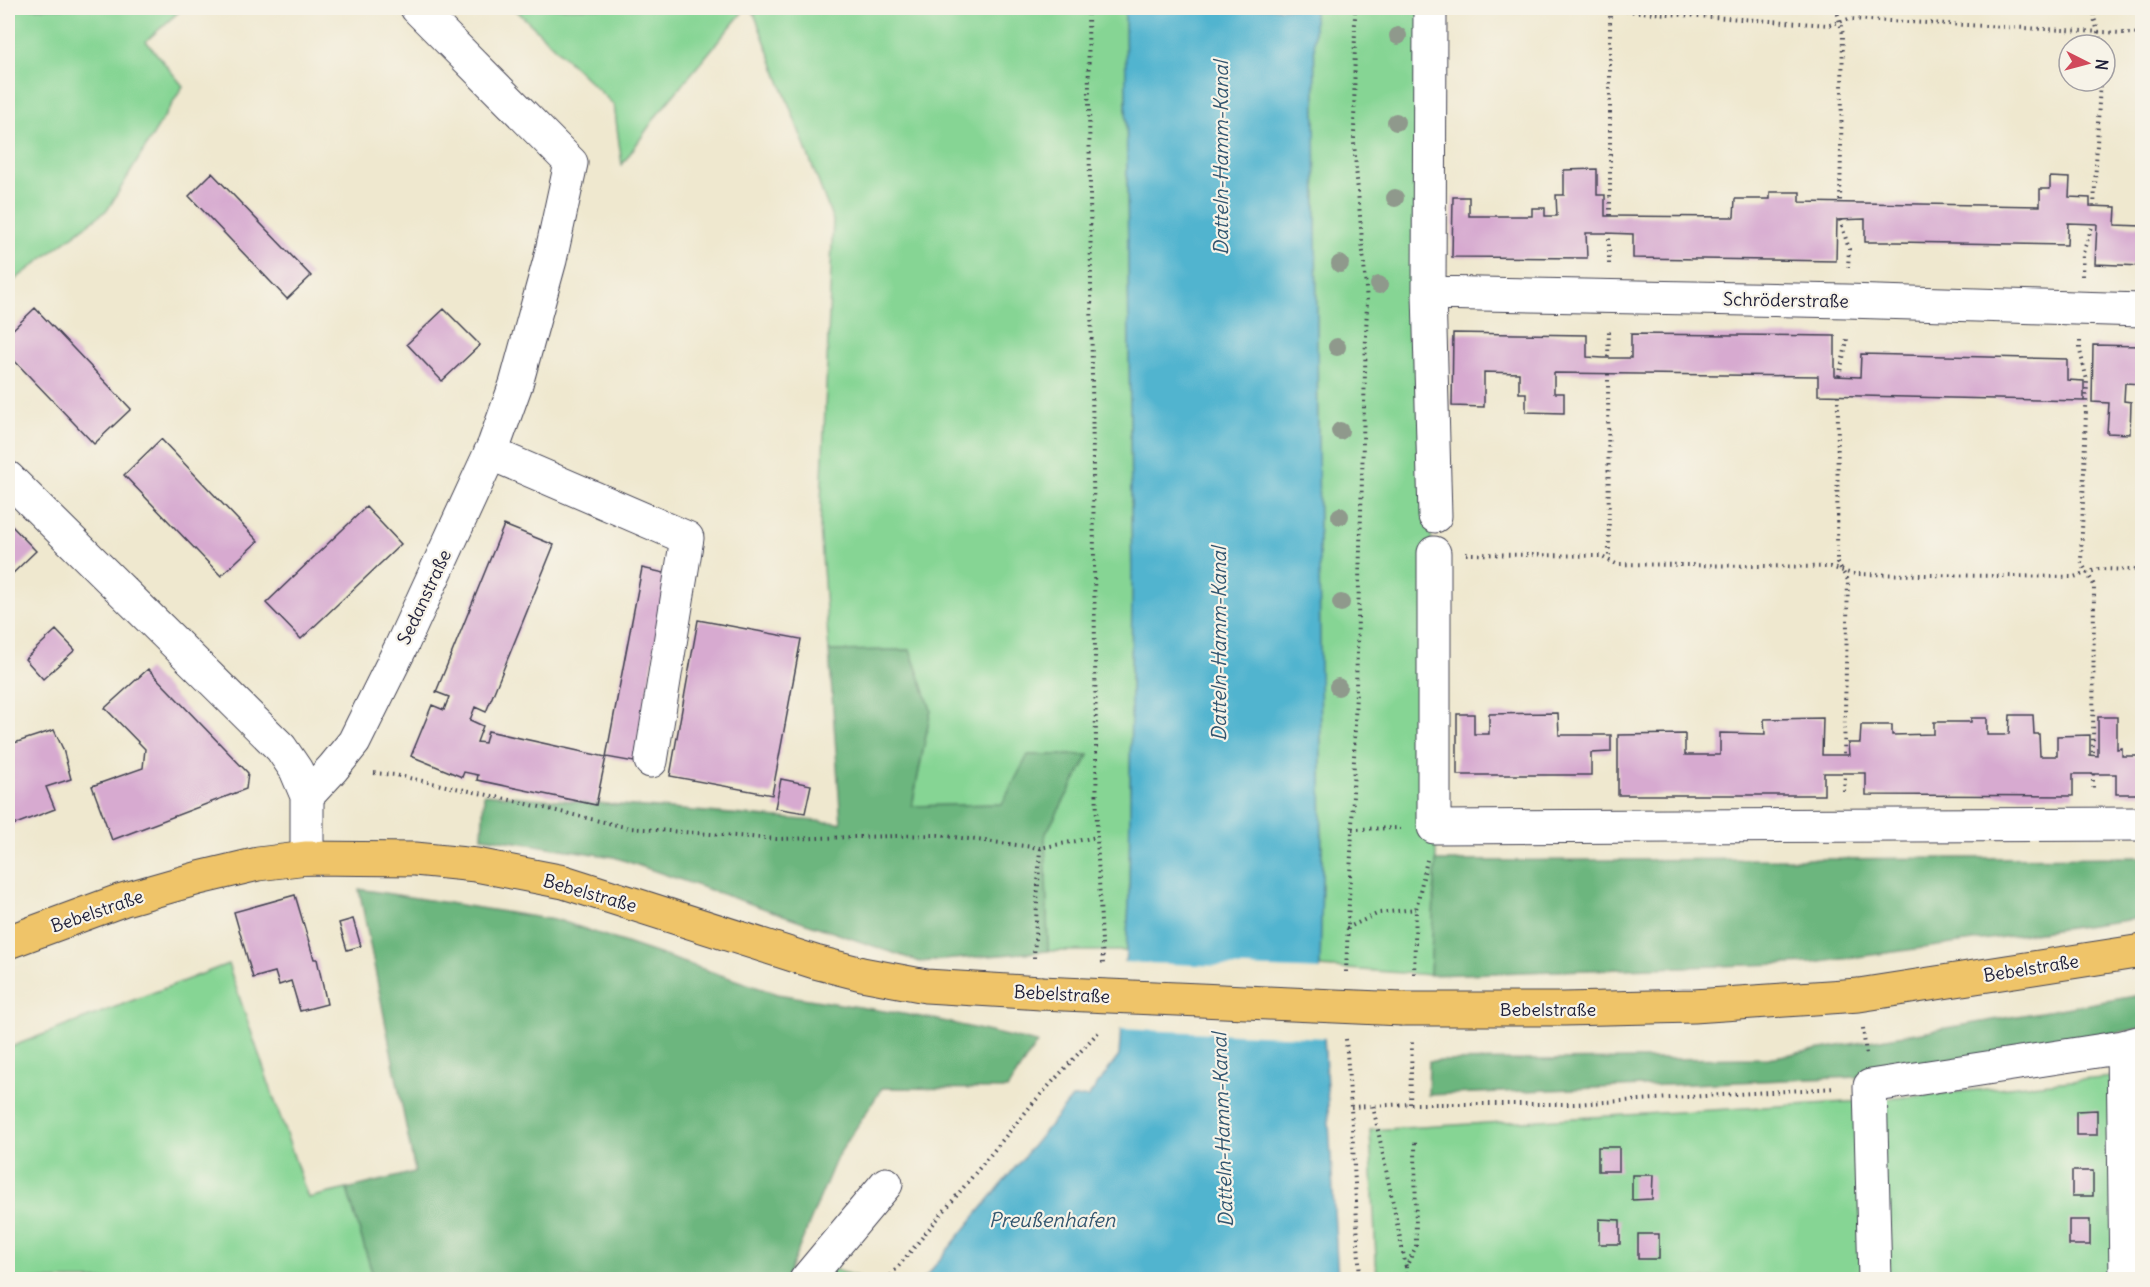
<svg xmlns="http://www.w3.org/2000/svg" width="2150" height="1287" font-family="Delius,sans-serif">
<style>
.green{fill:#86d594;stroke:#547c68;stroke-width:1.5}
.forest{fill:#6cb67e;stroke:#476c5c;stroke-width:1.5}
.water{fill:#51b4cf;stroke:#3a6b85;stroke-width:1.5}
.pier{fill:#efe8cf}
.building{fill:#d7aad0}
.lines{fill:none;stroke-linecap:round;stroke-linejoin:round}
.minor-casing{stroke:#414051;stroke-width:35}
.major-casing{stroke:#414051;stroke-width:35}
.path{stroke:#414051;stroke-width:4;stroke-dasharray:1.5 4.5;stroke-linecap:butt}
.minor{stroke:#fff;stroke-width:33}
.major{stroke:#efc469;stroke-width:33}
.major-bridge-casing{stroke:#414051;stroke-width:35;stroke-linecap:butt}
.major-bridge{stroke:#efc469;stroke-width:33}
.tree{fill:#8f998c}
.labels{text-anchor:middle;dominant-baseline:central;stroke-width:4.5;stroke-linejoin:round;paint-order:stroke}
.street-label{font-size:18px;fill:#22223b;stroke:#f7f3e8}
.water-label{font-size:20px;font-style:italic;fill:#32556f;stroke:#f7f3e8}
</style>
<rect width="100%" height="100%" fill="#f7f3e8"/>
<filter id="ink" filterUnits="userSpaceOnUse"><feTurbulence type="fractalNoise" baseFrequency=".0167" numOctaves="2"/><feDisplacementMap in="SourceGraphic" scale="12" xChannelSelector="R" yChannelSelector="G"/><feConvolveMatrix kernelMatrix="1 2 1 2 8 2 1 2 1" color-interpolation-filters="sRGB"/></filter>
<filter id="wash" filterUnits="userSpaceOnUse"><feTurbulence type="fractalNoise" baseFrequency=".008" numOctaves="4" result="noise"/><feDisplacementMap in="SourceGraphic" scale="24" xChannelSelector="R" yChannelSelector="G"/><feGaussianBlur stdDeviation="1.35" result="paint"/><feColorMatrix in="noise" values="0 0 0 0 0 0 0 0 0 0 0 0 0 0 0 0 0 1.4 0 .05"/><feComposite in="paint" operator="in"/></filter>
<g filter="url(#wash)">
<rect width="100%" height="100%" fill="#efe8cf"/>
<path class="green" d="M 8,8 L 183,8 L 146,41 L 183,86 L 108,209 L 8,285 Z
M 514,8 L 746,8 L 657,115 L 622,165 L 614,105 Z
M 752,8 L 1125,8 L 1132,586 L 1129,905 L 1126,951 L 1048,951 L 1045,835 L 1089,755 L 1029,755 L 1002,804 L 912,806 L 931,710 L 910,650 L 829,651 L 820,527 L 833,220 Z
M 1314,8 L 1424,8 L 1436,861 L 1430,975 L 1320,967 L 1322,873 Z
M 228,964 L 308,1198 L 347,1189 L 374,1279 L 8,1280 L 8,1048 Z
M 2142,1074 L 2142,1279 L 1377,1279 L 1370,1130 L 1865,1101 Z
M 826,1267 L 861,1278 L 816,1280 Z"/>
<path class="forest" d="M 910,650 L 931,710 L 912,806 L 1002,804 L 1028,755 L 1089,755 L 1045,835 L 1048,951 L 920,962 L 614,857 L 482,837 L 484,794 L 841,823 L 829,651 Z
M 2142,857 L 2142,918 L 1813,963 L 1430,975 L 1436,861 Z
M 359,889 L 561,921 L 777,994 L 934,1019 L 1037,1043 L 1007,1089 L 882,1088 L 837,1157 L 786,1279 L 374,1279 L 347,1189 L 415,1172 Z
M 2142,995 L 2142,1028 L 1882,1076 L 1428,1095 L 1429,1061 L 1768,1058 Z"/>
<path class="water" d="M 1125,8 L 1314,8 L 1322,873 L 1320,967 L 1338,1279 L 923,1280 L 1072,1098 L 1088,1097 L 1119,1056 L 1129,905 L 1132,586 Z"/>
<path class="pier" d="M 1122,962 L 1323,970 L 1327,1038 L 1118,1029 Z"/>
<g id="blocks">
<path class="building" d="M 1597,169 L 1597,195 L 1605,195 L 1605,216 L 1610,216 L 1734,217 L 1735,199 L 1770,199 L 1770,192 L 1800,192 L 1800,202 L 2040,206 L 2040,189 L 2050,189 L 2050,177 L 2070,178 L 2069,197 L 2090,198 L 2090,206 L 2116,207 L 2115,225 L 2142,226 L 2142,266 L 2095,264 L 2097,224 L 2068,223 L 2067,245 L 1896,242 L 1865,242 L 1865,219 L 1837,220 L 1836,261 L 1633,258 L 1633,234 L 1605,233 L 1586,233 L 1587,258 L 1452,257 L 1453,197 L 1469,197 L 1469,216 L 1532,216 L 1532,208 L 1545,208 L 1545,216 L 1557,216 L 1556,195 L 1564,195 L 1564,170 Z
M 212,173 L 311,276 L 287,299 L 189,196 Z
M 35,308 L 131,409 L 94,444 L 8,354 L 8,334 Z
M 444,309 L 480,345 L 442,381 L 407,344 Z
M 1453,333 L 1587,335 L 1587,357 L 1603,358 L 1631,358 L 1631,334 L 1835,336 L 1835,376 L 1860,377 L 1861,354 L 2067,359 L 2067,380 L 2084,381 L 2084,401 L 1818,395 L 1818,376 L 1554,373 L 1554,393 L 1564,393 L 1564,413 L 1526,412 L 1526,393 L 1519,393 L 1519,373 L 1484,372 L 1484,407 L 1452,406 Z
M 2093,345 L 2142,346 L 2142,384 L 2125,383 L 2124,401 L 2131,402 L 2130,434 L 2107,433 L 2109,403 L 2092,402 Z
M 161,439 L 258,541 L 221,576 L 124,475 Z
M 366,507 L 401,544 L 301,639 L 266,603 Z
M 8,522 L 36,551 L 8,578 Z
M 504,525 L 554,545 L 486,712 L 475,707 L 470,720 L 483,726 L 477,742 L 485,743 L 488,731 L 606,757 L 596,805 L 477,780 L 478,775 L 464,772 L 462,777 L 411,756 L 432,705 L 444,710 L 449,697 L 436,692 Z
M 642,568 L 669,574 L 634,762 L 606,757 Z
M 698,620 L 801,639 L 772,795 L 670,776 Z
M 56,630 L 75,650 L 43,679 L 25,659 Z
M 148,669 L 248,773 L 246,789 L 112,840 L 92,786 L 143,768 L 145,749 L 105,708 Z
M 1558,713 L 1559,735 L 1611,735 L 1611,752 L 1591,753 L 1591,775 L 1457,775 L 1457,714 L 1474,714 L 1474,734 L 1489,734 L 1489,714 Z
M 2010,715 L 2033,715 L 2034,734 L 2039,734 L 2040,756 L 2057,756 L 2057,736 L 2090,735 L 2090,755 L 2098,756 L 2098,717 L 2117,717 L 2117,749 L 2122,748 L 2122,756 L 2142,756 L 2142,794 L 2116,794 L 2116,774 L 2073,774 L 2073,796 L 1866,795 L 1866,773 L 1824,773 L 1824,795 L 1618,795 L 1618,735 L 1685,734 L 1685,755 L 1720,755 L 1720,733 L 1765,734 L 1764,719 L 1823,718 L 1822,755 L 1849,755 L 1848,743 L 1860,743 L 1861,725 L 1892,725 L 1892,735 L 1934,734 L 1934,722 L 1971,722 L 1971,718 L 1987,718 L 1987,735 L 2004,735 L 2009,734 Z
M 54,730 L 63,749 L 71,779 L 46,787 L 55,809 L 8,827 L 8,745 Z
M 781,779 L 811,785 L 805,813 L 775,808 Z
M 295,895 L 314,959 L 317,959 L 327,1004 L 300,1011 L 291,981 L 279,985 L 275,972 L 253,978 L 234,912 Z
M 353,919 L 361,946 L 347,950 L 339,923 Z
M 2097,1110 L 2097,1135 L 2076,1135 L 2076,1111 Z
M 1598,1147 L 1619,1147 L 1619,1171 L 1598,1171 Z
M 2072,1171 L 2093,1171 L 2093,1196 L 2072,1196 Z
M 1632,1175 L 1653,1175 L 1652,1199 L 1632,1200 Z
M 1599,1219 L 1620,1220 L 1620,1244 L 1599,1244 Z
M 2069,1220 L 2090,1220 L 2090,1245 L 2069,1245 Z
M 1638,1234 L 1659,1234 L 1659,1259 L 1638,1259 Z
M 1600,1275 L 1622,1275 L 1621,1280 L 1600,1280 Z"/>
</g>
</g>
<g filter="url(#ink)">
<use href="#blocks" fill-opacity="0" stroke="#414051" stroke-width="1.5"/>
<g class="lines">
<g class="minor-casing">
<path id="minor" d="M 1430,9 L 1429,293 L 1435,516
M 1429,293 L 1847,301 L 2142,310
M 490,453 L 687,538 L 651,761
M 8,478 L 281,748 L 296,770 L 307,796 L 307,858
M 1434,553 L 1434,827 L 2142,824
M 307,796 L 333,768 L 354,742 L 401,647 L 494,445 L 516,384 L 550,260 L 571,163 L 417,8
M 2123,1047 L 2126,1280
M 806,1280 L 886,1184
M 1875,1280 L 1870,1086 L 2123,1047 L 2142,1042"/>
</g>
<g class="major-casing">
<path id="major" d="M 8,942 L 122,900 L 199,878 L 258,864 L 307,858 L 415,859 L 476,865 L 564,882 L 815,962 L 862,974 L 926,986 L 1041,993
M 1402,1009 L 1564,1009 L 1694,1006 L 1859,995 L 2142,951"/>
</g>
<path class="path" d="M 1088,8 L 1097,837 L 1103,964
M 1836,8 L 1843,34 L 1840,203
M 2094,8 L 2094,18 L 2102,45
M 1464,9 L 1610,10 L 1829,25 L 1849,19 L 2142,34
M 1610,10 L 1610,216
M 2094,207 L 2100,81
M 1840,220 L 1849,249 L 1848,268
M 1609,264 L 1609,233
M 2082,276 L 2083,253 L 2093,224
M 2080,341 L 2080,351 L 2087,380 L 2081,562 L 2094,585 L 2093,755
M 1608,357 L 1609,331
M 1608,374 L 1609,560
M 1839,376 L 1846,346 L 1847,336
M 1838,395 L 1837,563 L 1848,580 L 1844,755
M 1466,554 L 1600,556 L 1616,564 L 1831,567 L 1852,574 L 2074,577 L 2099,569 L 2142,570
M 374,773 L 395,775 L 502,798 L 629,828 L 777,839 L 938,835 L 1040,848 L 1097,837
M 2093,774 L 2093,790
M 1844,791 L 1845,774
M 1352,829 L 1401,828
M 1347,928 L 1379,913 L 1416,909
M 1034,958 L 1040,848
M 1346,972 L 1352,829 L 1367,301 L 1354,143 L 1355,8
M 1414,974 L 1416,909 L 1427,860
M 1863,1028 L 1866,1054
M 1346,1039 L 1351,1107 L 1360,1280
M 1410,1104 L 1412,1042
M 1373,1106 L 1406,1267
M 1351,1107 L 1410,1104 L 1573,1104 L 1836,1088
M 887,1280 L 1034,1102 L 1101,1029
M 1407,1280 L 1406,1267 L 1416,1246 L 1415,1139"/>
<use href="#minor" class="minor"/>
<use href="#major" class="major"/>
<g class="major-bridge-casing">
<path id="major-bridge" d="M 1041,993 L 1402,1009"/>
</g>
<use href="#major-bridge" class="major-bridge"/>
</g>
<g class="tree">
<circle cx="1398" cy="36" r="9"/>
<circle cx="1396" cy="122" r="9"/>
<circle cx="1395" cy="198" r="9"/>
<circle cx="1340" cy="264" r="9"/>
<circle cx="1379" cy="285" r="9"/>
<circle cx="1337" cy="347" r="9"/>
<circle cx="1340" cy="431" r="9"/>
<circle cx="1340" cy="516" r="9"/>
<circle cx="1341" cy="603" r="9"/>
<circle cx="1338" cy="687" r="9"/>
</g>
</g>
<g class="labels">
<g class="street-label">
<text transform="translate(1786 300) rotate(1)">Schröderstraße</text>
<text transform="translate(424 597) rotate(-65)">Sedanstraße</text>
<text transform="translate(590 893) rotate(16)">Bebelstraße</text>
<text transform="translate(97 911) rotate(-19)">Bebelstraße</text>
<text transform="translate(2031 968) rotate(-9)">Bebelstraße</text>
<text transform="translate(1062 994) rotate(3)">Bebelstraße</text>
<text x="1548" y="1009">Bebelstraße</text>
</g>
<g class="water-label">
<text transform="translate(1220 158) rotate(-90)">Datteln-Hamm-Kanal</text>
<text transform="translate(1218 644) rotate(-90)">Datteln-Hamm-Kanal</text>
<text transform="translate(1222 1130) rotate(-92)">Datteln-Hamm-Kanal</text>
<text x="1052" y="1219">Preußenhafen</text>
</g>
</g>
<rect width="2150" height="1287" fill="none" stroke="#f7f3e8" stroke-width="30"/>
<g transform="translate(2087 63) rotate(96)"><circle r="28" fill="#f7f3e8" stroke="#a29fa3" stroke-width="1.5"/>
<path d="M0-4.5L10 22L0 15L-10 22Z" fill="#d1495b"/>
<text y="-9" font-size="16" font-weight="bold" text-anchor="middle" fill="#22223b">N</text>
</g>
</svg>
